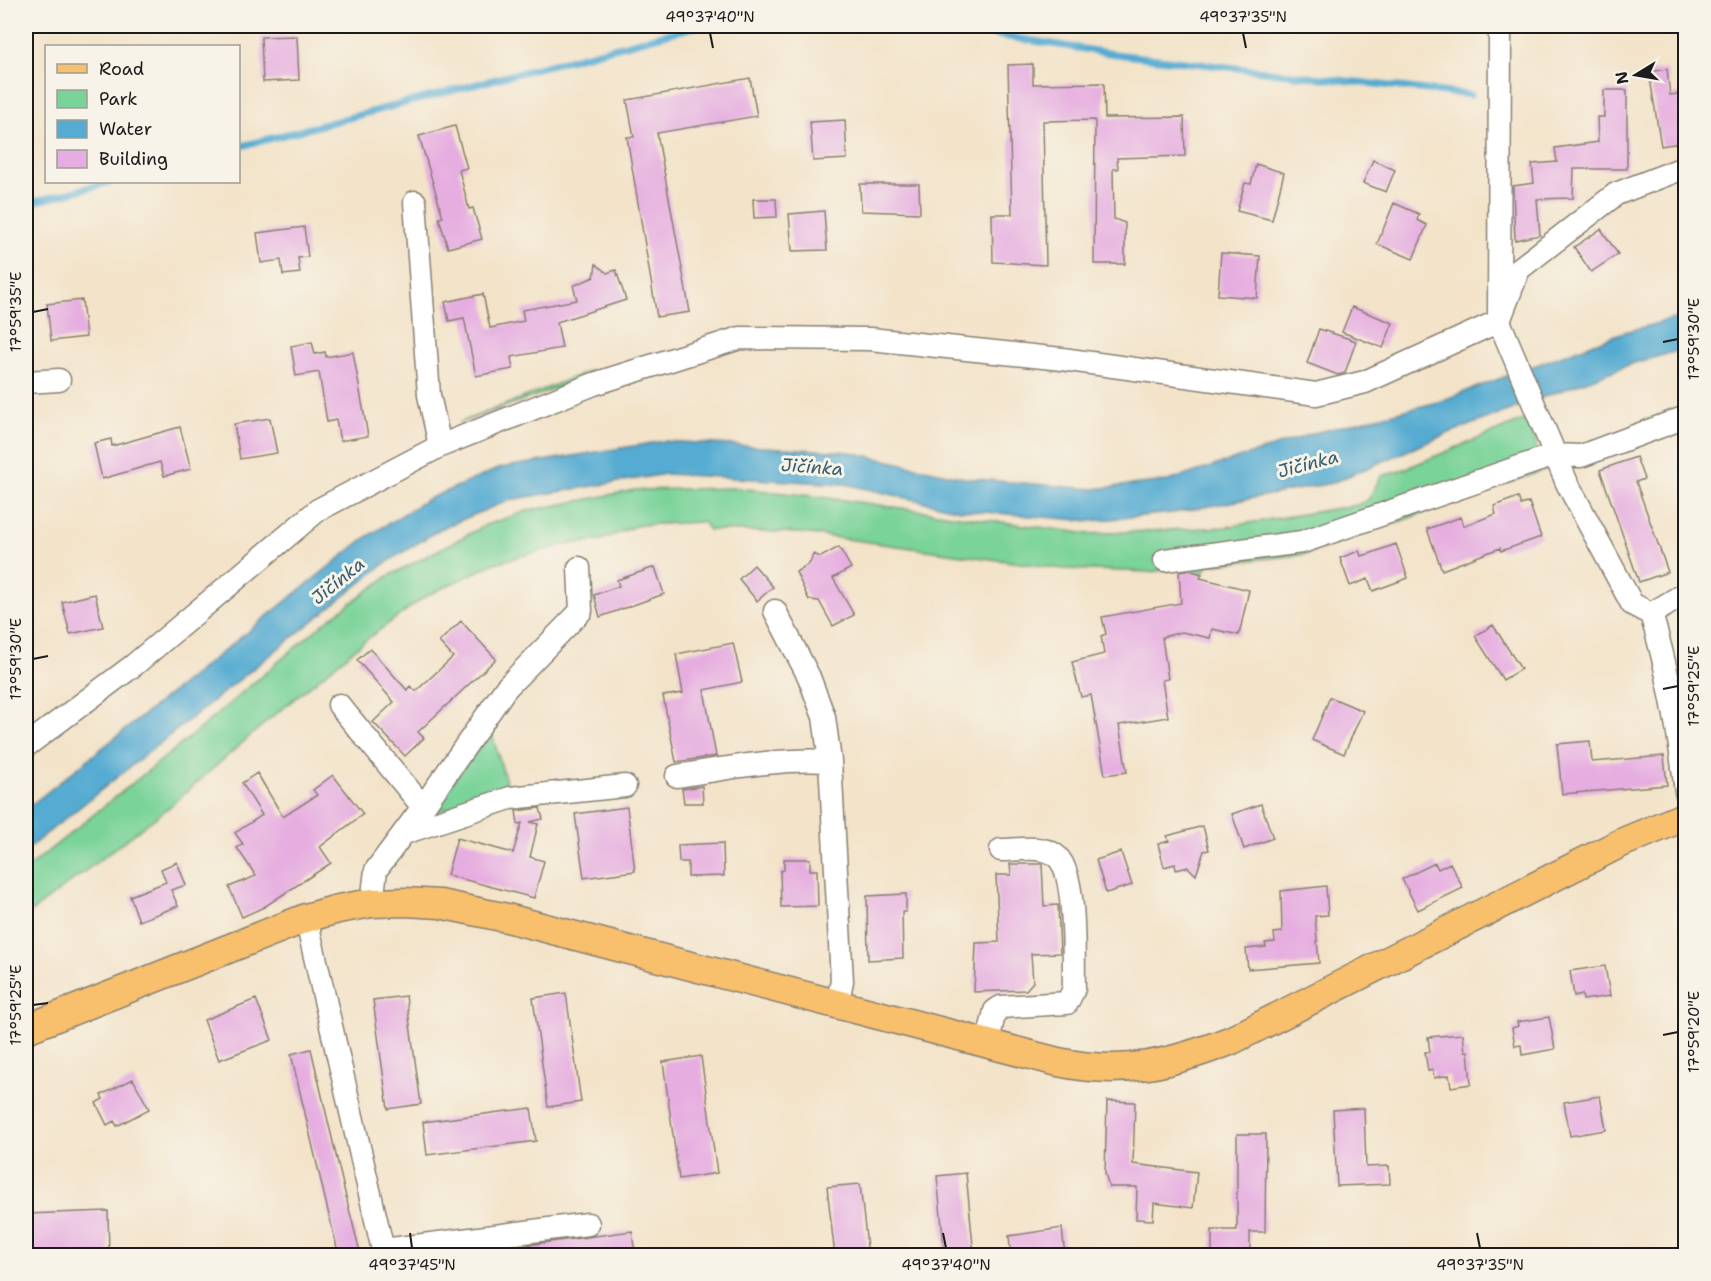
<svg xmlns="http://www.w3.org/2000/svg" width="1711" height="1281" font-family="'Shantell Sans',sans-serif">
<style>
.green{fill:#7ad399;stroke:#4b785a;stroke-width:1.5}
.water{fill:#55abd1;stroke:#386476;stroke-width:1.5}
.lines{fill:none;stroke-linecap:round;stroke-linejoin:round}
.stream{stroke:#55abd1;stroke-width:7}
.building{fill:#e6aee0}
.minor-casing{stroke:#888072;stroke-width:25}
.major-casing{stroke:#888072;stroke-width:31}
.minor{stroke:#fff;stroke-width:22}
.major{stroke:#f8bf6c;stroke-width:28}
.ticks{fill:none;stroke:#1c1c1c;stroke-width:2}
.labels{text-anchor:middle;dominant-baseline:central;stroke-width:6;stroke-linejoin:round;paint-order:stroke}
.water-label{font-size:18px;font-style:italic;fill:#365c6d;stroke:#f7f3e8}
.neatline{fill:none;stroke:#1c1c1c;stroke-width:2}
.ticks-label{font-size:15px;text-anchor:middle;fill:#1c1c1c}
</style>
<rect width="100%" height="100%" fill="#f7f3e8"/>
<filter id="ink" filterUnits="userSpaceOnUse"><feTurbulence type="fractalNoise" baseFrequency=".0167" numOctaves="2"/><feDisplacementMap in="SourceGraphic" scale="12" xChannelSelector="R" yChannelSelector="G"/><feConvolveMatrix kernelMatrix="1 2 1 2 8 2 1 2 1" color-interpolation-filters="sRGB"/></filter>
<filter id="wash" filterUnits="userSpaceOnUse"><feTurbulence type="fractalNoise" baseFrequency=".008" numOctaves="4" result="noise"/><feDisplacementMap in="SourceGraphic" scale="24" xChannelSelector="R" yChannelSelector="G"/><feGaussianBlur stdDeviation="1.35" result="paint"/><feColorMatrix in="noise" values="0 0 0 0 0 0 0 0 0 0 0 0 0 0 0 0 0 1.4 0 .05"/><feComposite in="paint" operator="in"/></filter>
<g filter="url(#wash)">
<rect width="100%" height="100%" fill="#f3e3c9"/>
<path class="green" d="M 592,370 L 592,376 L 459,423 Z
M 1526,419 L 1535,440 L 1542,471 L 1307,554 L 1208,565 L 1202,574 L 1178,568 L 1151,572 L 1064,569 L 803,533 L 709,530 L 703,522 L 638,525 L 601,540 L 563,545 L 495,563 L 426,596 L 366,640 L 266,722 L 168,808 L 26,916 L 26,869 L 190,737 L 325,622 L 387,577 L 486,525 L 527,511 L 635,490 L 738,488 L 821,497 L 1089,534 L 1225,527 L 1357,505 L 1368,500 L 1381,476 L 1397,472 Z
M 491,731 L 509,792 L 428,814 Z"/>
<path class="water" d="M 1685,316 L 1685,349 L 1631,364 L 1449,433 L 1332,483 L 1173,513 L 1090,521 L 960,510 L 845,484 L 666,474 L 509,500 L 440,529 L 384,564 L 26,850 L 26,809 L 365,538 L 426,500 L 500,468 L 664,441 L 850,452 L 965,478 L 1093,489 L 1168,481 L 1318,432 L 1438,402 L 1621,333 Z"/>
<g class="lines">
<path class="stream" d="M 941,26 L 1115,54 L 1470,95
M 238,147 L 697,26
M 26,204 L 110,182"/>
</g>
<g id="blocks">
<path class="building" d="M 297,36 L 299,80 L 263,82 L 261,37 Z
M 1033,64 L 1033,84 L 1104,83 L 1105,118 L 1184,117 L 1185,156 L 1117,158 L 1118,169 L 1113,169 L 1114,219 L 1125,223 L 1125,264 L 1094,264 L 1095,120 L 1043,121 L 1046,265 L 993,262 L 992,214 L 1012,214 L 1008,65 Z
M 1667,69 L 1670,95 L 1686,93 L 1686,142 L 1661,146 L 1649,72 Z
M 750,78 L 757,116 L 657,133 L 690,312 L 657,317 L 627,137 L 634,137 L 627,100 Z
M 1604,90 L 1627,90 L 1627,169 L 1574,169 L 1573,198 L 1537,199 L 1540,235 L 1515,240 L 1513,186 L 1534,183 L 1532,164 L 1557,162 L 1555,148 L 1598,142 L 1597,117 L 1604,117 Z
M 845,120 L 847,159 L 813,161 L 810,122 Z
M 455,126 L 467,168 L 459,170 L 469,209 L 473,208 L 482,239 L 448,248 L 439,218 L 443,217 L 419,136 Z
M 1373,160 L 1395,170 L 1386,192 L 1363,183 Z
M 1256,164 L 1284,173 L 1272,220 L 1237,211 L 1245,183 L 1251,184 Z
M 860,184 L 919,184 L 920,213 L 861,211 Z
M 753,199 L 776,199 L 777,217 L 754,218 Z
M 1394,203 L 1419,214 L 1417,220 L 1427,225 L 1413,259 L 1377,244 Z
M 824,211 L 827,250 L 792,251 L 789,214 Z
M 304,227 L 308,257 L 298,258 L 300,273 L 283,275 L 281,260 L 261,263 L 257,233 Z
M 1601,229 L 1618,254 L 1591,272 L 1574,247 Z
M 1221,253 L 1260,256 L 1257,298 L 1218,295 Z
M 596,264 L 607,273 L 616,270 L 626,300 L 557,322 L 562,348 L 511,357 L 513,369 L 476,376 L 464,318 L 449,321 L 445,302 L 483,294 L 490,328 L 524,321 L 522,310 L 577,300 L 573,286 L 594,277 Z
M 82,300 L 86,337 L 51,341 L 47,304 Z
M 1352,307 L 1393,323 L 1383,348 L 1342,332 Z
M 1319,329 L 1356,341 L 1345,373 L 1338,375 L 1307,363 Z
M 312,342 L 315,354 L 325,352 L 326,357 L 353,352 L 368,436 L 340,441 L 336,420 L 327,422 L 319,372 L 296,376 L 291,346 Z
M 270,418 L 277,453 L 240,459 L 234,424 Z
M 180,427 L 191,469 L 164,476 L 160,462 L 102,479 L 94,443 L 111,439 L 112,446 Z
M 1636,457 L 1644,479 L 1636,482 L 1668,572 L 1639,582 L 1600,470 Z
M 1518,497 L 1521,505 L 1529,502 L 1541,537 L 1501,551 L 1500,548 L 1442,570 L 1427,529 L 1461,517 L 1464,526 L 1496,514 L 1494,506 Z
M 1396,544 L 1408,578 L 1373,591 L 1368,579 L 1350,586 L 1340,558 L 1359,551 L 1361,556 L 1369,554 Z
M 839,547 L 851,568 L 833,578 L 854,615 L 833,626 L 819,601 L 809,600 L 796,572 L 810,563 L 813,554 L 821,557 Z
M 754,565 L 773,587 L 757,601 L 739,579 Z
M 655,567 L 664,594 L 600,617 L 594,595 L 619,586 L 617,580 Z
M 1189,570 L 1202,574 L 1200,578 L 1249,590 L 1239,635 L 1212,629 L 1210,638 L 1182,632 L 1162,637 L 1168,679 L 1162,680 L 1168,717 L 1119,725 L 1127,772 L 1105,775 L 1091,695 L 1081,697 L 1072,662 L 1104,654 L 1101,636 L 1106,634 L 1102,617 L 1181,603 L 1179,572 Z
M 95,594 L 103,627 L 70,634 L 62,602 Z
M 461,621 L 496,659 L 418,732 L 424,738 L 405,756 L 373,722 L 394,702 L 357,660 L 370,649 L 407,690 L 410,686 L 416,691 L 453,657 L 439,642 Z
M 1493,625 L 1521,669 L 1503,680 L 1475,636 Z
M 733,643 L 742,682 L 704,690 L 716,756 L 676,762 L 663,696 L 683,693 L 676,654 Z
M 1330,697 L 1363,711 L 1344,754 L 1312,740 Z
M 1590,741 L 1592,762 L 1664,756 L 1667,785 L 1562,794 L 1557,744 Z
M 257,773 L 283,817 L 317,795 L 313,790 L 333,775 L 363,814 L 320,847 L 331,863 L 264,907 L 242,917 L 229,887 L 256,876 L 237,848 L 243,844 L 235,833 L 262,815 L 242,783 Z
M 702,786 L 703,803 L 684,803 L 682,789 Z
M 1261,804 L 1273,838 L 1244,849 L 1232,814 Z
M 627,807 L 635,871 L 584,878 L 575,814 Z
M 540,808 L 543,819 L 530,822 L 538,824 L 530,857 L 544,861 L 534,898 L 447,875 L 457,838 L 513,853 L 522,823 L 518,824 L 516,811 Z
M 1203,826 L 1209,850 L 1204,851 L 1196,875 L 1188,867 L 1176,870 L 1175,864 L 1164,867 L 1158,844 L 1169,841 L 1167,836 Z
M 723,843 L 724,876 L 688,877 L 688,862 L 679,862 L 678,845 Z
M 1121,852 L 1132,885 L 1106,893 L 1096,860 Z
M 784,859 L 810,859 L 810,870 L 817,870 L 818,906 L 781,907 L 780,871 L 784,870 Z
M 177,862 L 186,885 L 171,890 L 178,906 L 139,921 L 130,896 L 166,882 L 161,869 Z
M 1435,863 L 1438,869 L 1450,863 L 1463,888 L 1418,910 L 1402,879 Z
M 1010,864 L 1042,864 L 1044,906 L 1058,905 L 1060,953 L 1031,954 L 1033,982 L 1026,990 L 974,992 L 976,943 L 999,942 L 996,875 L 1011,875 Z
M 1326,886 L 1328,915 L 1315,916 L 1319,963 L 1248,969 L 1246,949 L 1266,947 L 1265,943 L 1275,942 L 1274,933 L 1282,932 L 1281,891 Z
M 906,894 L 906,912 L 902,912 L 903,958 L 868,960 L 867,896 Z
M 1605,966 L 1610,996 L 1583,1000 L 1582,994 L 1574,996 L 1570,971 Z
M 566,993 L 581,1102 L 548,1107 L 533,998 Z
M 406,996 L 421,1104 L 388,1109 L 373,1000 Z
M 256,999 L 272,1040 L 219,1060 L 204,1020 Z
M 1549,1017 L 1555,1049 L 1522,1055 L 1521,1045 L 1515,1046 L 1512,1028 L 1518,1026 L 1517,1022 Z
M 1463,1034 L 1465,1051 L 1468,1051 L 1471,1084 L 1451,1087 L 1449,1075 L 1434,1078 L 1433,1070 L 1428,1071 L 1425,1052 L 1430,1052 L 1428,1037 Z
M 311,1049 L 344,1189 L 361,1256 L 339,1256 L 327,1207 L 291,1054 Z
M 701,1056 L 717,1173 L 679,1179 L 663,1062 Z
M 133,1079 L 149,1109 L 117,1126 L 114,1121 L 107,1125 L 96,1103 L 103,1099 L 101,1095 Z
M 1600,1096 L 1606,1130 L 1570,1136 L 1564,1102 Z
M 1107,1101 L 1135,1102 L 1133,1164 L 1197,1172 L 1193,1208 L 1154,1203 L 1153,1220 L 1136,1219 L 1137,1187 L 1109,1187 L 1105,1173 Z
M 531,1108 L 536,1141 L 427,1155 L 423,1122 Z
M 1364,1108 L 1366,1167 L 1389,1166 L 1390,1184 L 1337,1186 L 1333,1110 Z
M 1237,1134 L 1266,1134 L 1265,1232 L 1250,1232 L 1250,1256 L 1212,1256 L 1212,1230 L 1237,1230 Z
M 966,1173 L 974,1256 L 945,1256 L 937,1176 Z
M 860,1184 L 868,1256 L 835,1256 L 827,1187 Z
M 108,1211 L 109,1256 L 26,1256 L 26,1214 Z
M 1062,1228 L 1065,1256 L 1011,1256 L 1009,1236 Z
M 632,1231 L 635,1256 L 528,1256 L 528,1245 Z"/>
</g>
</g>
<g filter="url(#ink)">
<use href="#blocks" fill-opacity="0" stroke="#888072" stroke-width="1.5"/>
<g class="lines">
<g class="minor-casing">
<path id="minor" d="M 1500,26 L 1499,321 L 1567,483 L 1632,604 L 1651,614 C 1669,673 1679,731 1686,792
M 415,202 L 429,395 L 440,446
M 26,382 L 59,380
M 1165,560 L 1302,542 L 1554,455 L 1581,456 L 1686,417
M 775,611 L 809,677 L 824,717 L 830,761 L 842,981 L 837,1005
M 1651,614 L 1686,593
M 339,705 L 423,807
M 26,746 L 134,665 L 318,510 L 440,446 L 594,384 L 740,338 L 870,339 L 1062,359 L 1316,394 L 1365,382 L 1499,321 L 1519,269 L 1616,194 L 1686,167
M 677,776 C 729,768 778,758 830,761
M 404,833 L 510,798 L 625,786
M 372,903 L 376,870 L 423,807 L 506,688 L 581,611 L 579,568
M 306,918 L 383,1250 L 588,1224
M 987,1045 L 995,1011 L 1001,1007 L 1067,1003 L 1074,989 C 1073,960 1078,870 1055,855 C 1042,845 1017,850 1001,850"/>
</g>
<g class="major-casing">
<path id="major" d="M 26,1029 L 306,918 L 338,909 L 372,903 L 405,902 L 440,904 L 507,918 L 1058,1062 C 1124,1076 1171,1064 1232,1040 L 1621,843 L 1686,816"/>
</g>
<use href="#minor" class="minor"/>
<use href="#major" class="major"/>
</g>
</g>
<path class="ticks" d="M 710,33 L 713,48M 1243,33 L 1246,48M 33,312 L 48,309M 1663,342 L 1678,339M 33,659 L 48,656M 1663,689 L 1678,686M 33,1005 L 48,1003M 1663,1035 L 1678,1032M 410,1233 L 412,1248M 943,1233 L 946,1248M 1477,1233 L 1480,1248"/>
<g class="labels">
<g class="water-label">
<text transform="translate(1308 464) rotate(-15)">Jičínka</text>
<text transform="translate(812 467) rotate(4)">Jičínka</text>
<text transform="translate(338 581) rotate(-39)">Jičínka</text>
</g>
</g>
<rect width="1711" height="1281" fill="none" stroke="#f7f3e8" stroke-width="66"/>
<rect x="45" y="45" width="195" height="138" fill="#f7f3e8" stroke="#9f9d96" stroke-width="1.5"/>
<rect x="57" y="64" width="30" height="9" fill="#f8bf6c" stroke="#9f9d96" stroke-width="1.5"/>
<text x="99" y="75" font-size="18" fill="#1c1c1c">Road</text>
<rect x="57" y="90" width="30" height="18" fill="#7ad399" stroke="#9f9d96" stroke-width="1.5"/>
<text x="99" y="105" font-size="18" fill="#1c1c1c">Park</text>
<rect x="57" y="120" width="30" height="18" fill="#55abd1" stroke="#9f9d96" stroke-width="1.5"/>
<text x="99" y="135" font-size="18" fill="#1c1c1c">Water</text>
<rect x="57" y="150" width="30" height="18" fill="#e6aee0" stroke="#9f9d96" stroke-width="1.5"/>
<text x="99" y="165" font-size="18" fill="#1c1c1c">Building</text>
<g transform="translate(1636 75) rotate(259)" stroke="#f7f3e8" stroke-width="4.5" paint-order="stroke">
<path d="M0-4.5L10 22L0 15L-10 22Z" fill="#1c1c1c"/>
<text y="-9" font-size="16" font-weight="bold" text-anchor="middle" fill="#1c1c1c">N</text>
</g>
<rect x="33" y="33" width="1645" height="1215" class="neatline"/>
<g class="ticks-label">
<text x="710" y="22">49°37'40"N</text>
<text x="1243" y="22">49°37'35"N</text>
<text transform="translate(16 312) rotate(-90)" y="5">17°59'35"E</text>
<text transform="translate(1694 339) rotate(-90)" y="5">17°59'30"E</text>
<text transform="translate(16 659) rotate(-90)" y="5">17°59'30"E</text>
<text transform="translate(1694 686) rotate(-90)" y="5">17°59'25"E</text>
<text transform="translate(16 1005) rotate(-90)" y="5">17°59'25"E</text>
<text transform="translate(1694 1032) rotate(-90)" y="5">17°59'20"E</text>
<text x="412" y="1270">49°37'45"N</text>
<text x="946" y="1270">49°37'40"N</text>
<text x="1480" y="1270">49°37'35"N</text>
</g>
</svg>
